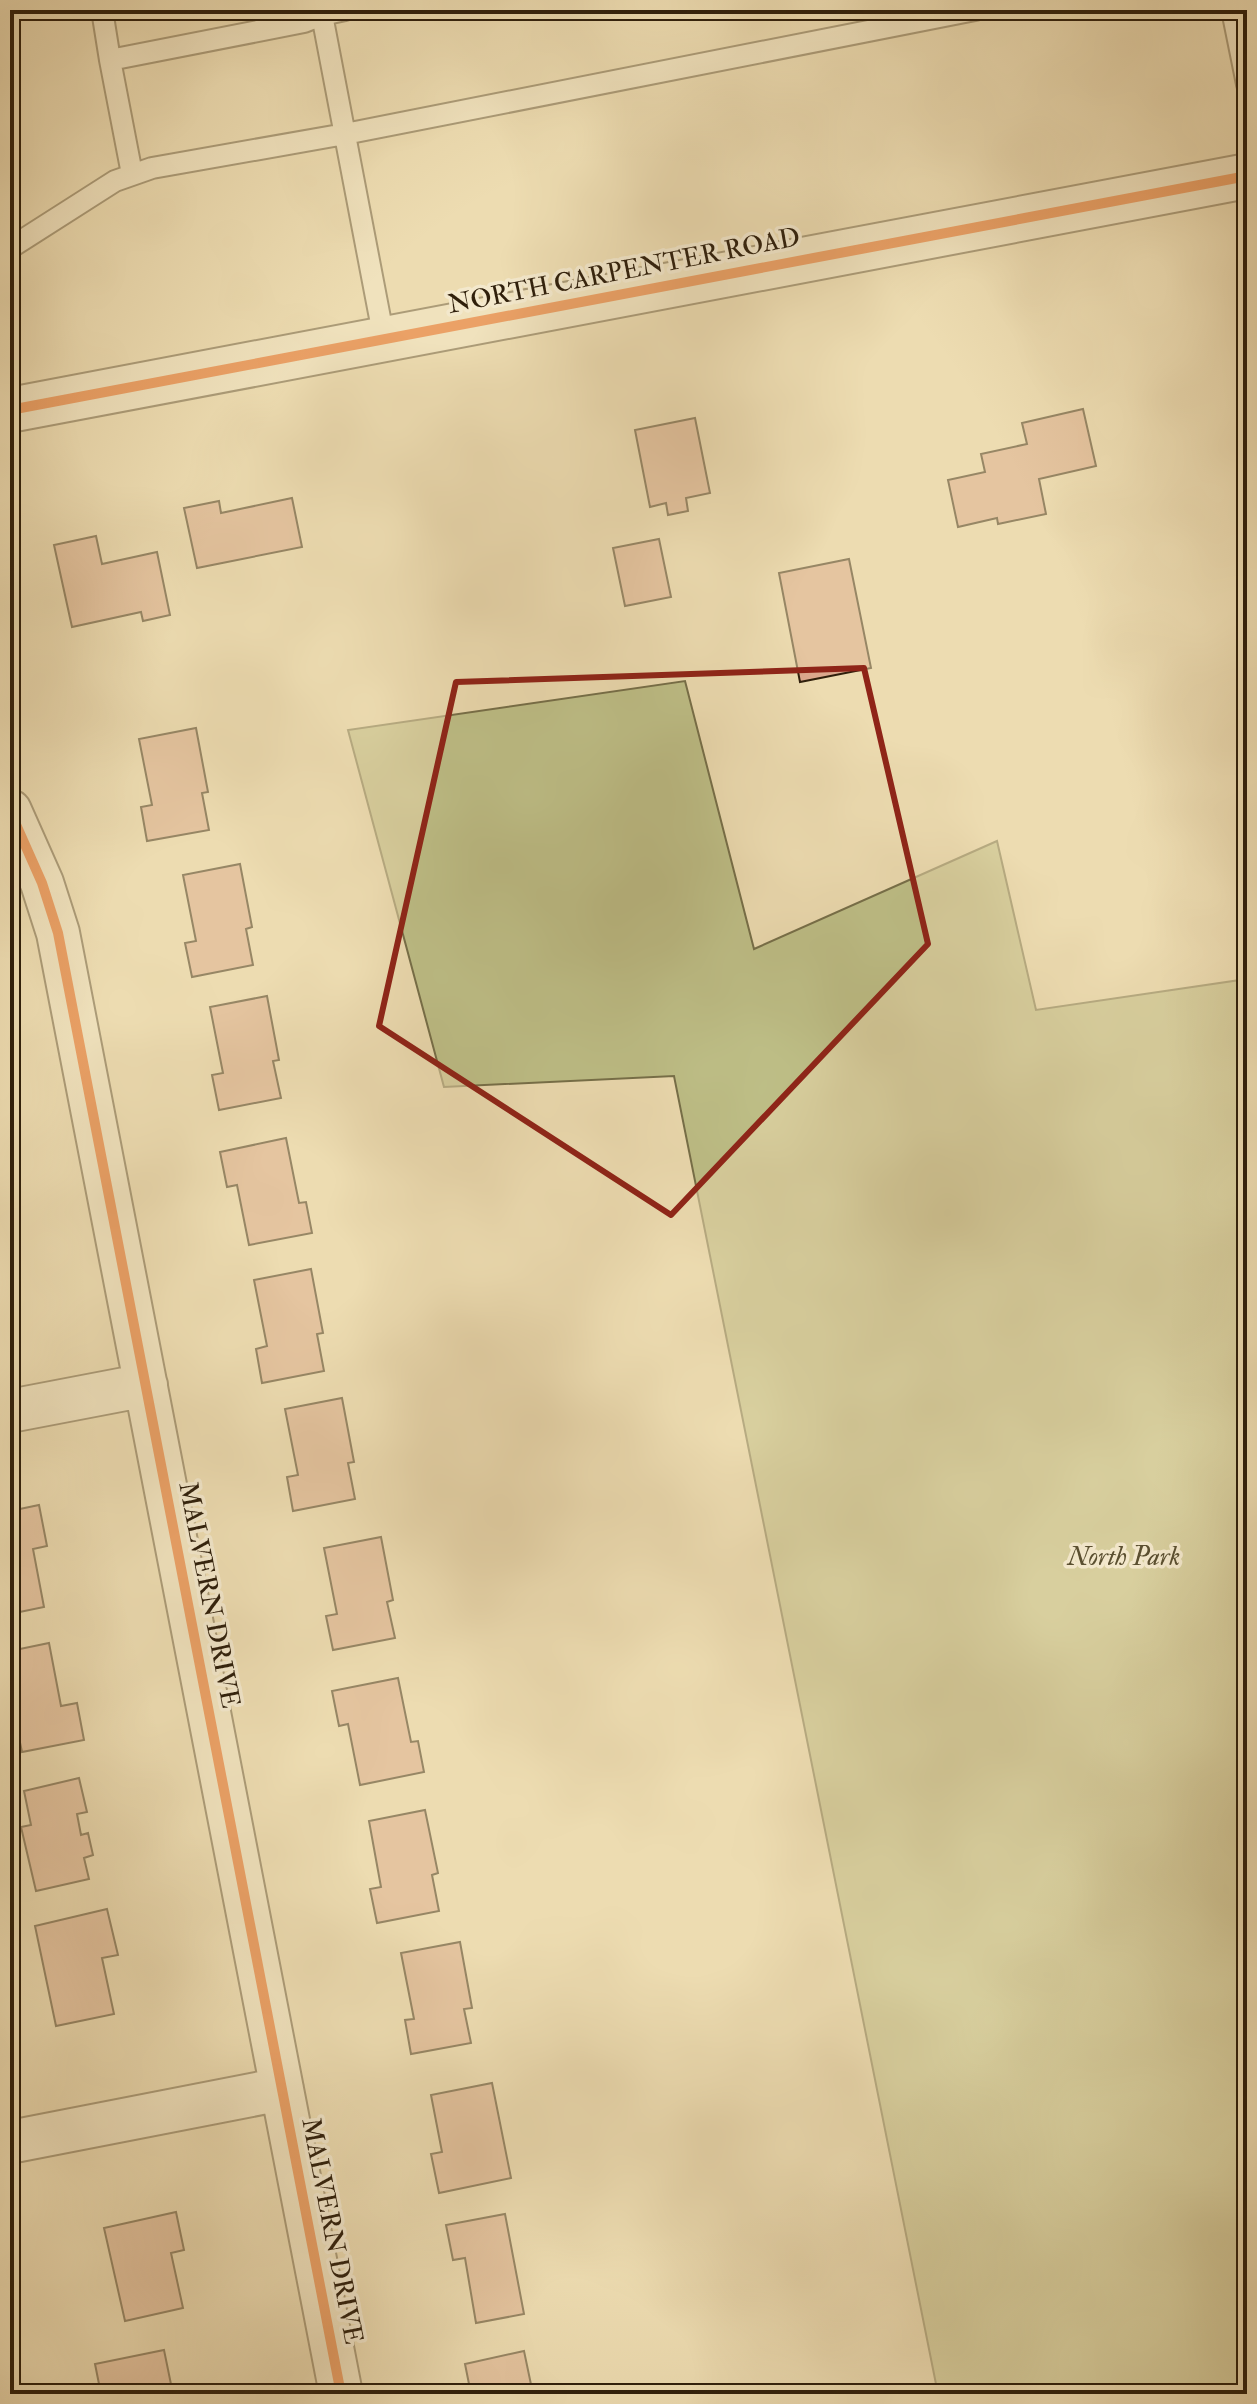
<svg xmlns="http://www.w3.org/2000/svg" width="1257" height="2404" font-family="'IM FELL Double Pica',serif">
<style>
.green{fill:#bebf87;stroke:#766f49;stroke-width:2}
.building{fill:#dca88d;stroke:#2f1f0b;stroke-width:2}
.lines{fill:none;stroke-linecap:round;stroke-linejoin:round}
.service-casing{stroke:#5e4e34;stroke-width:24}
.minor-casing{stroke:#5e4e34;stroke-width:46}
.tertiary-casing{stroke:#5e4e34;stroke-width:48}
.service{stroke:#f3e8cc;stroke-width:20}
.minor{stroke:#f3e8cc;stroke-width:42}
.tertiary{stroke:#f3e8cc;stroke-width:44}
.cycleway-casing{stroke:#f3e8cc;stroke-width:15}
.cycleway{stroke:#e8590c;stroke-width:10}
.marked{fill:none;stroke:#8f2418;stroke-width:6;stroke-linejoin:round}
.labels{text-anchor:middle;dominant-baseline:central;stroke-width:7;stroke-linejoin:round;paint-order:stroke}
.street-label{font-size:26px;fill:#2f1f0b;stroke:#f3e8cc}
.park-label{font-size:26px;font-style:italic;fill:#5a4f30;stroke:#f3e8cc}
</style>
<rect width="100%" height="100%" fill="#eddcb1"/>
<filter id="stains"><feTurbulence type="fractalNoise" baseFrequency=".0025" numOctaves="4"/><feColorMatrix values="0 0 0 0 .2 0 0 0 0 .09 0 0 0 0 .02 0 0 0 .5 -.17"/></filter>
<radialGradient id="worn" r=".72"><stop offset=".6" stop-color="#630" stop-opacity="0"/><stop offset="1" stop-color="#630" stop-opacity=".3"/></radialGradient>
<path class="green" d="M 685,681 L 754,949 L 997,841 L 1036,1010 L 1247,979 L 1247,2394 L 938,2394 L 674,1076 L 444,1087 L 348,730 Z"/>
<path class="building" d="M 1083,409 L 1096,466 L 1039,479 L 1046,514 L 998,524 L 997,518 L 958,527 L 948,480 L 985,472 L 981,454 L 1027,444 L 1022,423 Z
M 695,418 L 710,493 L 686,498 L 688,511 L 668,515 L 666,503 L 650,507 L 635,430 Z
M 292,498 L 302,547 L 197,568 L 184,508 L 219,501 L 221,513 Z
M 96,536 L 102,564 L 157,552 L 170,615 L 143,621 L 141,612 L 72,627 L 54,545 Z
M 659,539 L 671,597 L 625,606 L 613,548 Z
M 849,559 L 871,668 L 800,682 L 779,573 Z
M 196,728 L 208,792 L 202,793 L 209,830 L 147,841 L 141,807 L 152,805 L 139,739 Z
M 240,864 L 252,927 L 246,929 L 253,965 L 192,977 L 185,943 L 196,941 L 183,875 Z
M 267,996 L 279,1060 L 273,1061 L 281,1098 L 219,1110 L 212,1075 L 223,1073 L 210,1007 Z
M 286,1138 L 299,1203 L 306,1202 L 312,1233 L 249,1245 L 237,1185 L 227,1187 L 220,1152 Z
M 311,1269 L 323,1333 L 317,1334 L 324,1371 L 262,1383 L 256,1349 L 267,1346 L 254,1280 Z
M 342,1398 L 354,1462 L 348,1463 L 355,1499 L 293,1511 L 287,1477 L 298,1475 L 285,1409 Z
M 39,1505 L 47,1546 L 33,1549 L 44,1607 L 10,1614 L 10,1511 Z
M 381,1537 L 393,1600 L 387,1602 L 395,1638 L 333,1650 L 326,1616 L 337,1614 L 324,1548 Z
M 49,1643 L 61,1706 L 77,1703 L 84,1740 L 22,1752 L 10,1695 L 10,1651 Z
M 398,1678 L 411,1742 L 418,1741 L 424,1772 L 360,1785 L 348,1724 L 339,1726 L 332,1691 Z
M 79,1778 L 87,1812 L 77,1814 L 81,1835 L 88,1833 L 93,1855 L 84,1858 L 89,1879 L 36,1891 L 21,1827 L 31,1825 L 24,1791 Z
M 425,1810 L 438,1873 L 432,1875 L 439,1911 L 377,1923 L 370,1889 L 381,1887 L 369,1821 Z
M 107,1909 L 118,1955 L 102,1958 L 114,2014 L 56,2026 L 35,1926 Z
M 460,1942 L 472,2008 L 464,2009 L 471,2043 L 411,2054 L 405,2020 L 414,2019 L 401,1953 Z
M 492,2083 L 511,2178 L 439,2193 L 431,2154 L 442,2152 L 431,2095 Z
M 176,2212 L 184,2250 L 171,2253 L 183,2308 L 125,2321 L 104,2228 Z
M 505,2214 L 524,2314 L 476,2323 L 465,2258 L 453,2260 L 446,2225 Z
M 164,2350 L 173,2394 L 101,2394 L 95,2364 Z
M 524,2351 L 533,2394 L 471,2394 L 465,2364 Z"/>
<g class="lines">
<g class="service-casing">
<path id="service" d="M 102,10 L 110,60 L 304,22 L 322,15 L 345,10
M 315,10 L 322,15 L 384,339
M 1232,10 L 1247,84
M 110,60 L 132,174
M 10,248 L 115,181 L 152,168 L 345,134 L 975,10"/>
</g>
<g class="minor-casing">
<path id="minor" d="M 10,811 L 42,883 L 58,933 L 341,2394
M 10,1411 L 146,1385
M 10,2142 L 282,2089"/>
</g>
<g class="tertiary-casing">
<path id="tertiary" d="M 10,410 L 1247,176"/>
</g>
<use href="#service" class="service"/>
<use href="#minor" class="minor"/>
<use href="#tertiary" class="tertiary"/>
<g class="cycleway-casing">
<path id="cycleway" d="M 10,410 L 1247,176
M 10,811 L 42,883 L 58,933 L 341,2394"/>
</g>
<use href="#cycleway" class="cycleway"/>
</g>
<path d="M0 0H1257V2404H0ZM 864,668 L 928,944 L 671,1215 L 379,1026 L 456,682 Z" fill="#eddcb1" fill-opacity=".55" fill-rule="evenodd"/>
<path class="marked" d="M 864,668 L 928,944 L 671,1215 L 379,1026 L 456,682 Z"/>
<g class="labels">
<g class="street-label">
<text transform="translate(624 271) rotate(-11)">NORTH CARPENTER ROAD</text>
<text transform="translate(209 1595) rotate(79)">MALVERN DRIVE</text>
<text transform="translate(332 2231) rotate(79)">MALVERN DRIVE</text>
</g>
<g class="park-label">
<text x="1124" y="1557">North Park</text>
</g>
</g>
<rect width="1257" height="2404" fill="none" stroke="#eddcb1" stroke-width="40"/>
<rect x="12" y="12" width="1233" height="2380" fill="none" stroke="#2f1f0b" stroke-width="4"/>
<rect x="20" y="20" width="1217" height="2364" fill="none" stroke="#2f1f0b" stroke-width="2"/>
<rect width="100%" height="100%" filter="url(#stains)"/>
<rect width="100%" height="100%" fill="url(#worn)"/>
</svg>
